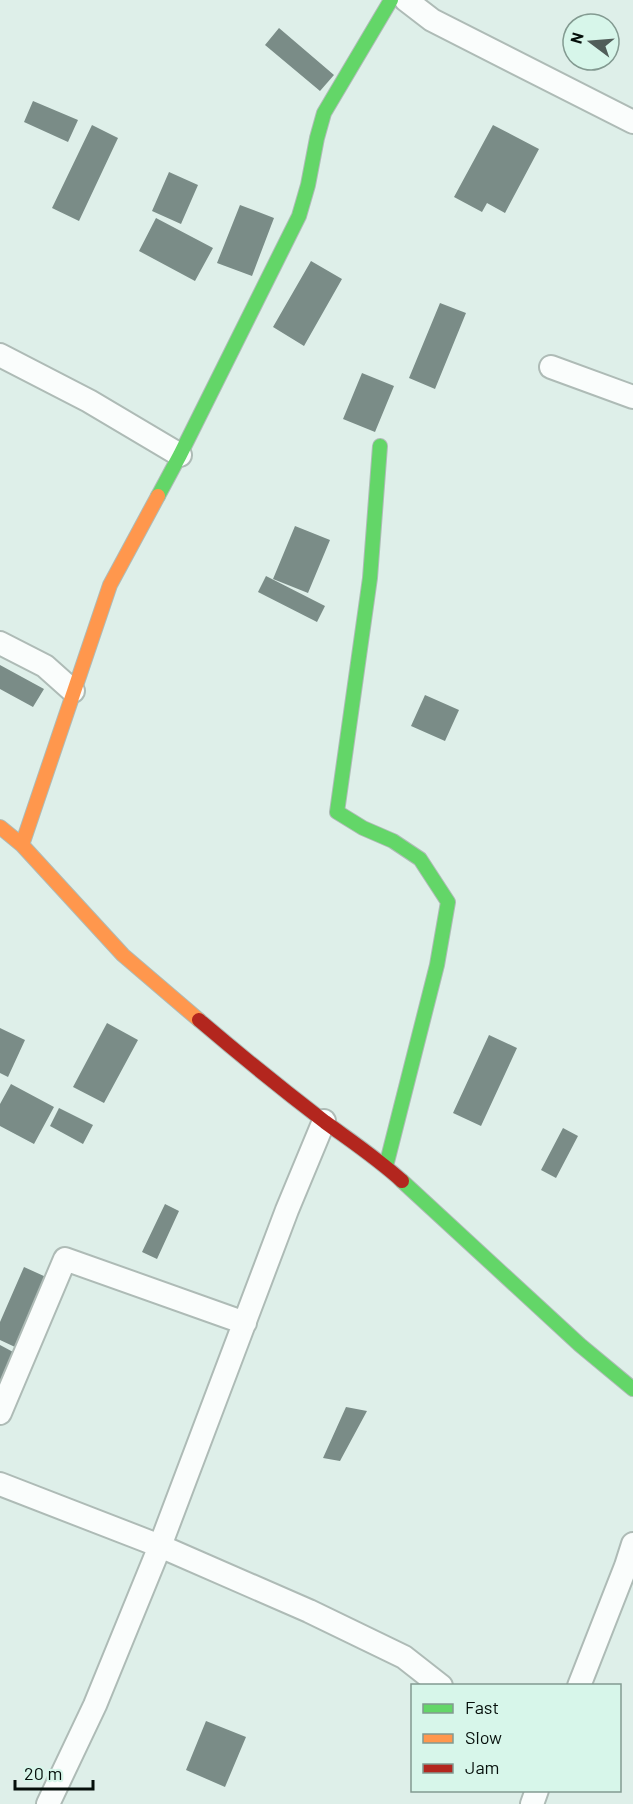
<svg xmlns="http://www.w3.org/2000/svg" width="633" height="1804" font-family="Barlow,sans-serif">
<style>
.building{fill:#7a8c87}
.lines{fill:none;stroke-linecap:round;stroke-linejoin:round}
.street-casing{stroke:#aebbb6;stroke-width:26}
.fast-casing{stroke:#aebbb6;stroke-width:16}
.slow-casing{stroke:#aebbb6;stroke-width:16}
.jam-casing{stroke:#aebbb6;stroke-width:16}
.street{stroke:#fafdfc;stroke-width:22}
.fast{stroke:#63d668;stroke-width:14}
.slow{stroke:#ff974d;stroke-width:14}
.jam{stroke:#b3261e;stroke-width:14}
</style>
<rect width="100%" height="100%" fill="#deefe9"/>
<path class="building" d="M 279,28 L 334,75 L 320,91 L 265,45 Z
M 33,101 L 78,120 L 68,142 L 24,122 Z
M 92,125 L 118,138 L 79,221 L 52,208 Z
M 493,125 L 539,149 L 505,213 L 487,203 L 482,212 L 454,197 Z
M 169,172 L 198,185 L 181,224 L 152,211 Z
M 240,205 L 274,218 L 252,276 L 217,263 Z
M 156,218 L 213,248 L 195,281 L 139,251 Z
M 311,261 L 342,279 L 304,346 L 273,327 Z
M 440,303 L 466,313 L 435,389 L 409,378 Z
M 362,373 L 394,386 L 375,432 L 343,419 Z
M 295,526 L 330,540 L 308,593 L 273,579 Z
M 266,576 L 325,606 L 317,622 L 258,592 Z
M 0,665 L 44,689 L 33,707 L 0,689 Z
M 425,695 L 459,710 L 445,741 L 411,726 Z
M 107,1023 L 138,1040 L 104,1103 L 73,1087 Z
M 0,1028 L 25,1040 L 8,1077 L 0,1073 Z
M 489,1035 L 517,1048 L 481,1126 L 453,1113 Z
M 11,1084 L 54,1107 L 34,1144 L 0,1126 L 0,1104 Z
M 59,1108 L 93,1125 L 83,1144 L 50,1126 Z
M 563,1128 L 578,1136 L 556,1178 L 541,1170 Z
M 165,1204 L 179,1211 L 157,1259 L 142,1252 Z
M 24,1267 L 46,1277 L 15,1347 L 0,1340 L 0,1322 Z
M 0,1345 L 15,1353 L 0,1384 Z
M 346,1407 L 367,1411 L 340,1461 L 323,1458 Z
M 206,1721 L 246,1737 L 225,1787 L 186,1770 Z"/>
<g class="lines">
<g class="street-casing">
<path id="street" d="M 406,0 L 432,20 L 633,122
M 0,355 L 89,401 L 180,455
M 551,367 L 633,397
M 0,643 L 45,666 L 73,691
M 0,1413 L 65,1259 L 245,1323
M 0,1484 L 160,1546 L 309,1611 L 404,1657 L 441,1686
M 579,1686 L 626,1566 L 633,1544
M 48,1804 L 95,1705 L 160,1546 L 287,1210 L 324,1121
M 532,1804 L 537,1790"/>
</g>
<g class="fast-casing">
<path id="fast" d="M 380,446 L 370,578 L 337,812 L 363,828 L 393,841 L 420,859 L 448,902 L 437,965 L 386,1166
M 158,496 L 180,455 L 299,216 L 308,185 L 317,138 L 324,113 L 391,0
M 402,1181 L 580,1345 L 633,1389"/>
</g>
<g class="slow-casing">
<path id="slow" d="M 0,827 L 22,845 L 123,955 L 199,1020
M 22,845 L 110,585 L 158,496"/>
</g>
<g class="jam-casing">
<path id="jam" d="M 199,1020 C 240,1055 282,1089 325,1122 C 351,1141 378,1159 402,1181"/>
</g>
<use href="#street" class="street"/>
<use href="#fast" class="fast"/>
<use href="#slow" class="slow"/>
<use href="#jam" class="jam"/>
</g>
<rect x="411" y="1684" width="210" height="108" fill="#d7f6ea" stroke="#839a91" stroke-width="1.5"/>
<rect x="423" y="1704" width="30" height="9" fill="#63d668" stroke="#839a91" stroke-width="1.5"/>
<text x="465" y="1714" font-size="18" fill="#050f0b">Fast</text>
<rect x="423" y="1734" width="30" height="9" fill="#ff974d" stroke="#839a91" stroke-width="1.5"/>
<text x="465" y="1744" font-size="18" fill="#050f0b">Slow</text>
<rect x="423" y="1764" width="30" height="9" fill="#b3261e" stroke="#839a91" stroke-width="1.5"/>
<text x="465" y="1774" font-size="18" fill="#050f0b">Jam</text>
<g transform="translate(591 42) rotate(286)"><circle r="28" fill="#d7f6ea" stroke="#839a91" stroke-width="1.5"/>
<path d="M0-4.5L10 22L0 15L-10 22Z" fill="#515d59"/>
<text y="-9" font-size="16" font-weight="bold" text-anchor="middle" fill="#050f0b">N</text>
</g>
<path d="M15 1780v9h78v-9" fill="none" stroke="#050f0b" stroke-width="3"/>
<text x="24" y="1780" font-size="18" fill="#050f0b" stroke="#d7f6ea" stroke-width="4.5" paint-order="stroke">20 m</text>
</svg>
